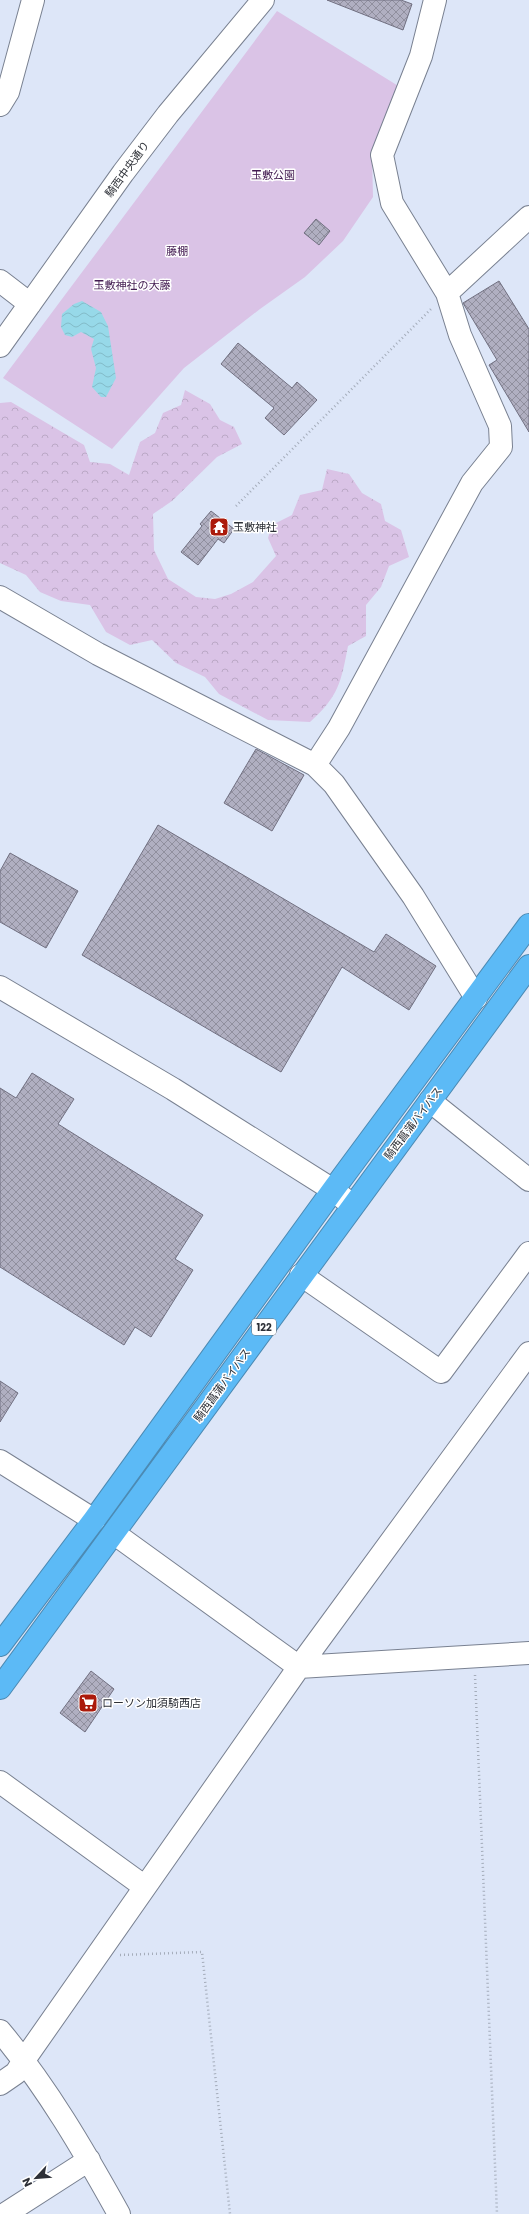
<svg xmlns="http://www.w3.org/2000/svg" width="529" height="2214" font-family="Poppins,'Noto Sans JP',sans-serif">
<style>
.forest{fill:url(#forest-crowns)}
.green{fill:#dac3e6}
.water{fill:url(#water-waves)}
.building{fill:url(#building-cross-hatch);stroke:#717081}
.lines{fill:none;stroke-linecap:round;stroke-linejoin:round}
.minor-casing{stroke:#798191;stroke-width:24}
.highway-casing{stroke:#4c8ab3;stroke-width:24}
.path{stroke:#a4acba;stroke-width:2.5;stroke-dasharray:1 3;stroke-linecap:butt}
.minor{stroke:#fff;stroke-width:22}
.highway{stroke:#5cbaf6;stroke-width:22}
.labels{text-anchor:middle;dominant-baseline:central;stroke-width:3;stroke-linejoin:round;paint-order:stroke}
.shield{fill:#fff;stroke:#6c6e73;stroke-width:1}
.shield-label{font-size:10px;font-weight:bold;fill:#2d3037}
.street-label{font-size:11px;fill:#2d3037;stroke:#fff}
.park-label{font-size:11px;fill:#421b51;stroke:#fff}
.poi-label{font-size:11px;fill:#2d3037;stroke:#fff;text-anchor:start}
</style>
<defs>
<pattern id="forest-crowns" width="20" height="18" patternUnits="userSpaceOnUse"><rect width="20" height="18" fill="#dac3e6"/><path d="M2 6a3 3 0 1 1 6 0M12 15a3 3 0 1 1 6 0" fill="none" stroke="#bba8c6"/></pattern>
<pattern id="water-waves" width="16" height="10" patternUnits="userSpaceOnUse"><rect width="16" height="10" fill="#97d9e9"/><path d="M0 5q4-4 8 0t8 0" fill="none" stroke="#82bbc8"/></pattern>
<pattern id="building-cross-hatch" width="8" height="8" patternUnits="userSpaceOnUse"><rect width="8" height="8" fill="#b0afc1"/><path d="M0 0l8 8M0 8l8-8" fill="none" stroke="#908f9e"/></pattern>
</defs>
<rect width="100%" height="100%" fill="#dde6f8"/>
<path class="forest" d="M 185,390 L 210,404 L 220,420 L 234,427 L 242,444 L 217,457 L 172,501 L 153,514 L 154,550 L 168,579 L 196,597 L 215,599 L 231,594 L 253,582 L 276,556 L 268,538 L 272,525 L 292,515 L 300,495 L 322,490 L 327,469 L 349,474 L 362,493 L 381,504 L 385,521 L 401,530 L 409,557 L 389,566 L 381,587 L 366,605 L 366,636 L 348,646 C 341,682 339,696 310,722 L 268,720 L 219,694 L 205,677 L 176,663 L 152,640 L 130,645 L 106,632 L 90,605 L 61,601 L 40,592 L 26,575 L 0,563 L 0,403 L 11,402 L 84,445 L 90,462 L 110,464 L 129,475 L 140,442 L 155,433 L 163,413 L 181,405 Z"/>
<path class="green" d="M 277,11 L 400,87 L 372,154 L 373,197 L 343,241 L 305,277 L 260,309 L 184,368 L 112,449 L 3,378 Z"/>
<path class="water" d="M 82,301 L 101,312 L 108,326 L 116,378 L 106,397 L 101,397 L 92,387 L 96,368 L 91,349 L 94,339 L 81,332 L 72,337 L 65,335 L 61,327 L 62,314 L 74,304 Z"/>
<path class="building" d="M 327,0 L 401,0 L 412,4 L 403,30 Z
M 316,219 L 330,231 L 319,245 L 304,233 Z
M 499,281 L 529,329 L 529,432 L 489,365 L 497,360 L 463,303 Z
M 238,343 L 292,388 L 297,382 L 317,400 L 284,435 L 265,418 L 274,408 L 221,364 Z
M 211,511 L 234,529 L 224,543 L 218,539 L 198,565 L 181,552 L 202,526 L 200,524 Z
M 256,749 L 304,775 L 272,831 L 224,803 Z
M 158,825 L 374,952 L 386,934 L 436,966 L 409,1010 L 342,967 L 281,1072 L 82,955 Z
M 10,853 L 78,891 L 46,948 L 0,922 L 0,871 Z
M 32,1073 L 74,1099 L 58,1124 L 203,1215 L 175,1259 L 193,1270 L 151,1337 L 135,1327 L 124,1345 L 0,1267 L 0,1088 L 16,1098 Z
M 0,1381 L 18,1393 L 0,1422 Z
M 91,1671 L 114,1689 L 85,1732 L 60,1713 Z"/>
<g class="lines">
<g class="minor-casing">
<path id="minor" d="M 0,105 L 8,92 L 33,0
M 0,281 L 30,304
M 447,293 L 529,217
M 0,346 L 123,173 L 168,114 L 263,0
M 0,597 L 98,654 L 315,765 L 334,784 L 413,896 L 476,998
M 315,765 L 339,728 L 472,483 L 501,447 L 500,426 L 460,335 L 447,293 L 392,203 L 382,155 L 421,56 L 435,0
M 0,987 L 173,1089 L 333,1190 L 352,1205
M 430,1101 L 529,1180
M 301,1275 L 441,1372 L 529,1253
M 0,1461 L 94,1520
M 115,1534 L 299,1667 L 529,1653
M 0,1782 L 145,1887
M 0,2031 C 47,2087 84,2151 119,2214
M 0,2084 L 16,2073 L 24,2060 L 299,1667 L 529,1353
M 5,2214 L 89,2160"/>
</g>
<g class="highway-casing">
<path id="highway" d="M 0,1645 L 94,1520 L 333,1190 L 529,925
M 0,1688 L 529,966"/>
</g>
<path class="path" d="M 236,506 L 432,308
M 475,1675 L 497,2214
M 120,1955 L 202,1952 L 230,2214"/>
<use href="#minor" class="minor"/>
<use href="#highway" class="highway"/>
</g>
<defs>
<g id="temple-square" transform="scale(1)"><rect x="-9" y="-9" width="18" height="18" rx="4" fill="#ab1a0b" stroke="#fff"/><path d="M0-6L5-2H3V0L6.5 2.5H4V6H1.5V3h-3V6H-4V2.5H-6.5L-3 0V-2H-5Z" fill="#fff"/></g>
<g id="supermarket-square" transform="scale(1)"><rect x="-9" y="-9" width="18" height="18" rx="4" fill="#ab1a0b" stroke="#fff"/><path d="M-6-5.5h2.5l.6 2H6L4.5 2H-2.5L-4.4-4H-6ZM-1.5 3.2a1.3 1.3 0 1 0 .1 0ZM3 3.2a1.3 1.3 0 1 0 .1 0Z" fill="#fff"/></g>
</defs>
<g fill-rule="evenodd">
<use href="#temple-square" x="219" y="527"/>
<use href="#supermarket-square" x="88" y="1703"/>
</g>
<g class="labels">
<rect class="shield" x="252" y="1319" width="24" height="16" rx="3"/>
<g class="shield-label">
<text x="264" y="1327">122</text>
</g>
<g class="street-label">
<text transform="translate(127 169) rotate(-54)">騎西中央通り</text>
<text transform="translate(413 1123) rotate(-53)">騎西菖蒲バイパス</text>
<text transform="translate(222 1385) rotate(-54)">騎西菖蒲バイパス</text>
</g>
<g class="park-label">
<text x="273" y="175">玉敷公園</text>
<text x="177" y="251">藤棚</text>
<text x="132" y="285">玉敷神社の大藤</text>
</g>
<g class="poi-label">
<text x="233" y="527">玉敷神社</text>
<text x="102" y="1703">ローソン加須騎西店</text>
</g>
</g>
<g transform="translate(36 2178) rotate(244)" stroke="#ffffff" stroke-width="3" paint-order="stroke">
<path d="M0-3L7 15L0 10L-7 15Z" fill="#2d3037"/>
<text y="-6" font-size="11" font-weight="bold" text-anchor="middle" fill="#2d3037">N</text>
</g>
</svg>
